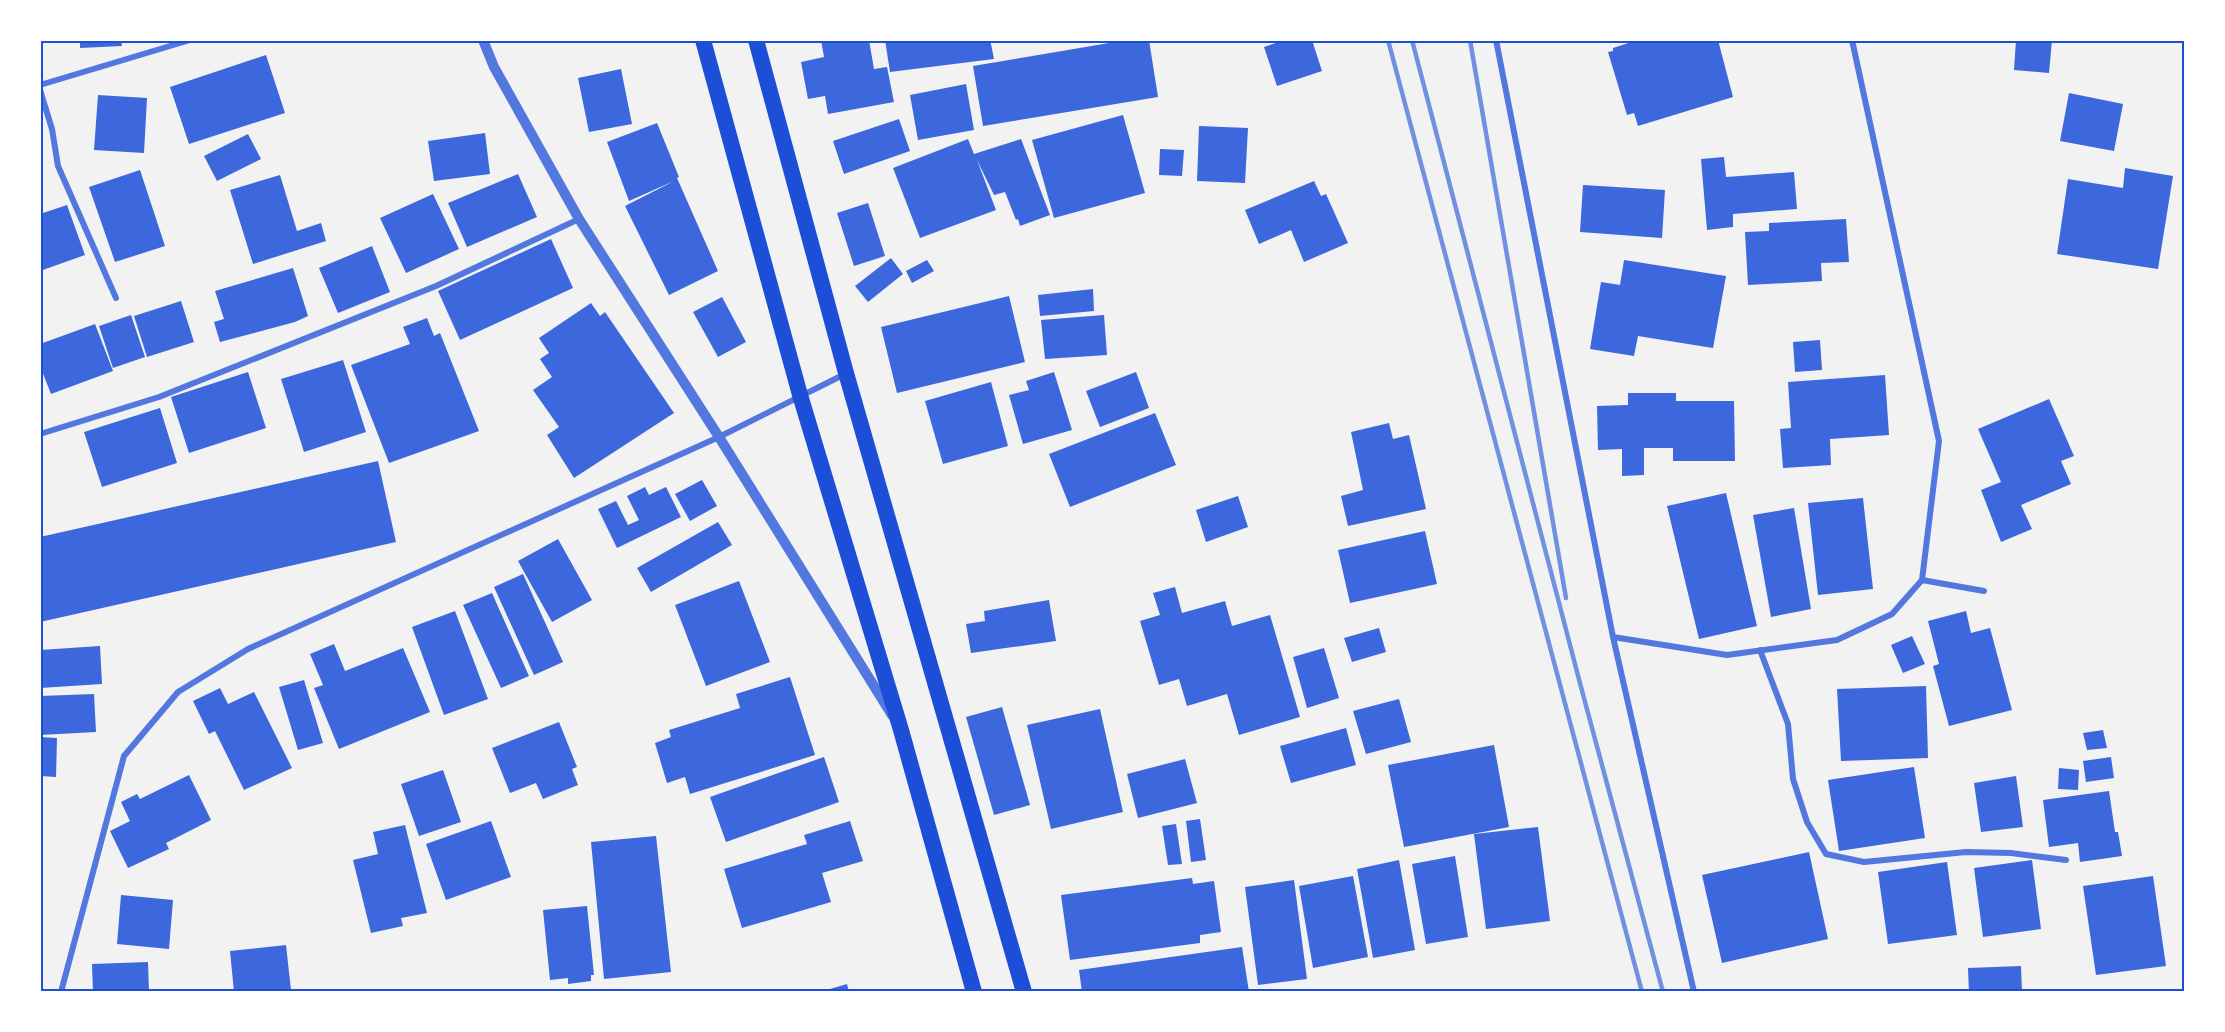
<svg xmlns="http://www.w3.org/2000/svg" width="2225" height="1032" font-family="Cabin,sans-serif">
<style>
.building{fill:#3d67dc}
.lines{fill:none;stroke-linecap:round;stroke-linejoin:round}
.minor{stroke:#5277de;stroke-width:6}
.tertiary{stroke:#5277de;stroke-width:10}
.trunk{stroke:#1d4ed8;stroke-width:16}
.rail{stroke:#7290e2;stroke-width:4.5}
.neatline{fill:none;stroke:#1d4ed8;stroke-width:2}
</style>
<rect width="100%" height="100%" fill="#f2f2f2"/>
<path class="building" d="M 80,40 L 121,40 L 122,46 L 80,48 Z
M 821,40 L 869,40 L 874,69 L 887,67 L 894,102 L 828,114 L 825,96 L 808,99 L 801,62 L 824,57 Z
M 885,40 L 989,40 L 991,44 L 994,59 L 890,72 Z
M 1127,40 L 1149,40 L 1158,97 L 983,126 L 973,66 Z
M 1284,40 L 1312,40 L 1322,71 L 1277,86 L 1264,47 Z
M 1638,40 L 1718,40 L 1733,97 L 1638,126 L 1634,113 L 1627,115 L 1608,52 L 1613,51 L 1613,48 Z
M 2016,40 L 2052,40 L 2049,73 L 2014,70 Z
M 266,55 L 285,113 L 189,144 L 170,87 Z
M 621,69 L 632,124 L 589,132 L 578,78 Z
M 966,84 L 974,130 L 918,140 L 910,95 Z
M 2069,93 L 2123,104 L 2114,151 L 2060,141 Z
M 98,95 L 147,98 L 144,153 L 94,150 Z
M 1123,115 L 1145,193 L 1054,218 L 1032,140 Z
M 899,119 L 910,151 L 844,174 L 833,141 Z
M 657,123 L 679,177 L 677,178 L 718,271 L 669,295 L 625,206 L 674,181 L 629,201 L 607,142 Z
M 1199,126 L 1248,128 L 1245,183 L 1197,181 Z
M 485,133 L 490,174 L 434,181 L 428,141 Z
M 248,134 L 261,159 L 217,181 L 204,156 Z
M 968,139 L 974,154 L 1021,139 L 1050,215 L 1020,226 L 1018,219 L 1016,220 L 1005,192 L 994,195 L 977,160 L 996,210 L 920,238 L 893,168 Z
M 1160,149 L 1184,150 L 1182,176 L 1159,175 Z
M 1724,157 L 1726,177 L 1794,172 L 1797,209 L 1733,214 L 1733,227 L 1707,230 L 1701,159 Z
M 2125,168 L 2173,176 L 2158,269 L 2057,254 L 2068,179 L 2123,188 Z
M 140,170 L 165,246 L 115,262 L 89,187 Z
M 518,174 L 537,217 L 467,247 L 448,203 Z
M 280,175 L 297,231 L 321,223 L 326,241 L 253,264 L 230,190 Z
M 1314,181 L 1321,196 L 1326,194 L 1348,243 L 1304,262 L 1291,230 L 1259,244 L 1245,210 Z
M 1583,185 L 1665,190 L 1662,238 L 1580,232 Z
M 433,194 L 459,249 L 406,273 L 380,218 Z
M 868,203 L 885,256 L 854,266 L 837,213 Z
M 67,205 L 85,255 L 40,271 L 40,214 Z
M 1846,219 L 1849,262 L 1821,263 L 1822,281 L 1748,285 L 1745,232 L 1769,231 L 1769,223 Z
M 551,239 L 573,288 L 460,340 L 438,291 Z
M 372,246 L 390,292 L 338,313 L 319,268 Z
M 891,258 L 903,274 L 868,302 L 855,286 Z
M 927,260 L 934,271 L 912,283 L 906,271 Z
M 1624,260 L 1726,276 L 1713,348 L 1638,336 L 1634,356 L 1590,349 L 1601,282 L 1620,285 Z
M 293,268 L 308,316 L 295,322 L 220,342 L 214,322 L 224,319 L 215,291 Z
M 1093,289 L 1094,311 L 1040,316 L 1038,295 Z
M 1009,296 L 1025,362 L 897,393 L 881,327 Z
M 722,297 L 746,342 L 718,357 L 693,312 Z
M 181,301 L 194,342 L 147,357 L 134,316 Z
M 591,303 L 600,316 L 605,312 L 674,413 L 574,478 L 547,435 L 559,427 L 533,390 L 552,377 L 540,359 L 549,353 L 539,338 Z
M 131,315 L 145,357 L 113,368 L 99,326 Z
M 1104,315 L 1107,355 L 1045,359 L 1041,320 Z
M 427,318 L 434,336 L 440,333 L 479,431 L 389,463 L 351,365 L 410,344 L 403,327 Z
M 95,324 L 113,371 L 51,394 L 40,366 L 40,344 Z
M 1820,340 L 1822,370 L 1795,372 L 1793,342 Z
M 343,360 L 366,432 L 304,452 L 281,379 Z
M 248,372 L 266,428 L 189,453 L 171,397 Z
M 1054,372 L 1072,430 L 1023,444 L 1009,395 L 1029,390 L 1026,381 Z
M 1136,372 L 1149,408 L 1100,427 L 1086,391 Z
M 1885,375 L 1889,435 L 1830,439 L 1831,465 L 1783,468 L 1780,429 L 1791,428 L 1788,382 Z
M 991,382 L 1008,446 L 943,464 L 925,401 Z
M 1628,393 L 1676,393 L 1676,401 L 1734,401 L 1735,461 L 1673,461 L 1673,448 L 1644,448 L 1644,475 L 1622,476 L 1622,449 L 1598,450 L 1597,406 L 1628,405 Z
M 2049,399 L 2074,456 L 2061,461 L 2071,484 L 2021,505 L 2032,529 L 2001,542 L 1981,490 L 2001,482 L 1978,429 Z
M 160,408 L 177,463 L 102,487 L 84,432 Z
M 1155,413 L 1176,465 L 1070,507 L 1049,454 Z
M 1389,423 L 1393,439 L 1409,435 L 1426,509 L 1348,526 L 1341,496 L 1363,490 L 1351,432 Z
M 378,461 L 396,542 L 40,622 L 40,537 Z
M 702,480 L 717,506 L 690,521 L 675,494 Z
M 645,487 L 649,495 L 666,487 L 681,517 L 617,548 L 598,509 L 616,501 L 628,525 L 639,520 L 627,496 Z
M 1726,493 L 1757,626 L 1699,639 L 1667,506 Z
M 1238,496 L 1248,527 L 1206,542 L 1196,510 Z
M 1863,498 L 1873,589 L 1818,595 L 1808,503 Z
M 1794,508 L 1811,609 L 1771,617 L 1753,515 Z
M 718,522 L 732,545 L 651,592 L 637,568 Z
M 1425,531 L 1437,584 L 1350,603 L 1338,550 Z
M 558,539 L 592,600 L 552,622 L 518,561 Z
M 523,574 L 563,662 L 534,675 L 494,587 Z
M 739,581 L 770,662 L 706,686 L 675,605 Z
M 1175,587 L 1182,613 L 1225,601 L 1232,626 L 1270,615 L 1300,717 L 1239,735 L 1227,694 L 1187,706 L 1179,679 L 1159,685 L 1140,621 L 1160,615 L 1153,593 Z
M 492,593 L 529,676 L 501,688 L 463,605 Z
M 1049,600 L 1056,641 L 971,653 L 966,624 L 985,621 L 984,611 Z
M 455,611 L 488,699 L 444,715 L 412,627 Z
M 1966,611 L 1971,633 L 1990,628 L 2012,710 L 1949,726 L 1933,666 L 1939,664 L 1928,621 Z
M 1379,628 L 1386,652 L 1352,662 L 1344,638 Z
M 1912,636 L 1925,664 L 1903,673 L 1891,645 Z
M 334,644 L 345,671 L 403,648 L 430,712 L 339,749 L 314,688 L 323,685 L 310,654 Z
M 100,646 L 102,684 L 40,688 L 40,650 Z
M 1324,648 L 1339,698 L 1307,708 L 1293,657 Z
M 790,677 L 815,755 L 690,794 L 685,777 L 667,783 L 655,743 L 671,737 L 669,730 L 740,708 L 736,694 Z
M 304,680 L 323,743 L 298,750 L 279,687 Z
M 1926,686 L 1928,758 L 1841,761 L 1837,689 Z
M 220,688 L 228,704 L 254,692 L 292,768 L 244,790 L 215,731 L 209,734 L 193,701 Z
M 94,694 L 96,732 L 40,735 L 40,696 Z
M 1399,699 L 1411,742 L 1366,754 L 1353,711 Z
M 1002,707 L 1030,805 L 994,815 L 966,717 Z
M 1100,709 L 1123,812 L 1051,829 L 1027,725 Z
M 559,722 L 577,767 L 572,769 L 578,785 L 543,799 L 536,783 L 510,793 L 492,748 Z
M 1346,728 L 1356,765 L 1291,783 L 1280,746 Z
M 2103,730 L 2107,748 L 2087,750 L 2083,733 Z
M 40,737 L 57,738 L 56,777 L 40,776 Z
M 1494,745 L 1509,827 L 1404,847 L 1388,765 Z
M 824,757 L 839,802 L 726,842 L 710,797 Z
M 2111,757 L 2114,778 L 2086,782 L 2083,761 Z
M 1185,759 L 1197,803 L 1138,818 L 1127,774 Z
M 1914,767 L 1925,838 L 1839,851 L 1828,780 Z
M 2059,768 L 2079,770 L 2078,790 L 2058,789 Z
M 443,770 L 461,822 L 419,836 L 401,784 Z
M 189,775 L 211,820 L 166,843 L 169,849 L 128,868 L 110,831 L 130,821 L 121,802 L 137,794 L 140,799 Z
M 2016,776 L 2023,827 L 1981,832 L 1974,783 Z
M 2109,791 L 2115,832 L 2118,832 L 2122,856 L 2080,862 L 2078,843 L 2049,847 L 2043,800 Z
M 1200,819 L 1206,860 L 1191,862 L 1186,821 Z
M 491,821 L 511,877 L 446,900 L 426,844 Z
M 850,821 L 863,861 L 822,873 L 831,902 L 742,928 L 724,869 L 807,844 L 804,835 Z
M 1176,824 L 1182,864 L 1168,865 L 1162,826 Z
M 405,825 L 427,913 L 401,918 L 403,926 L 371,933 L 353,860 L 378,854 L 373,832 Z
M 1538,827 L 1550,921 L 1486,929 L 1474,834 Z
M 656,836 L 671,972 L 604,979 L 591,842 Z
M 1809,852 L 1828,939 L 1722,963 L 1702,875 Z
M 1455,856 L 1468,937 L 1426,944 L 1412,864 Z
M 1399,860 L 1415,950 L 1373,958 L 1357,869 Z
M 2032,860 L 2041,929 L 1983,937 L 1974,868 Z
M 1947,862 L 1957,935 L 1888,944 L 1878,872 Z
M 1353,876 L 1368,957 L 1313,968 L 1299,886 Z
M 2153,876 L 2166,966 L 2096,975 L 2083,886 Z
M 1192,878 L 1193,884 L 1214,881 L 1221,932 L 1200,935 L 1200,943 L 1070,960 L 1061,895 Z
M 1294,880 L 1307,979 L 1258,985 L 1245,887 Z
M 121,895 L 173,900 L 169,949 L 117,944 Z
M 587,906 L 594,975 L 591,975 L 591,981 L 568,984 L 568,978 L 550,980 L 543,910 Z
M 286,945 L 291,990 L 234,992 L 230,951 Z
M 1242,947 L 1249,992 L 1082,992 L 1079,970 Z
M 148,962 L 149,992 L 93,992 L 92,964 Z
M 2021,966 L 2022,992 L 1969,992 L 1968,968 Z
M 847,984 L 849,992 L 823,992 L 823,991 Z"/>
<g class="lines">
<path class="minor" d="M 1496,40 L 1613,637 L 1694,992
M 40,85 L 190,40
M 40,90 L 52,129 L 58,166 L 116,298
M 40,434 L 159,397 L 436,286 L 579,219
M 1922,580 L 1984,591
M 1613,637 L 1727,655 L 1837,640 L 1892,614 L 1922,580 L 1939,441 L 1852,40
M 1760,650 L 1788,724 L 1793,779 L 1807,822 L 1826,854 L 1864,862 L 1966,852 L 2011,853 L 2066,860
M 61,992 L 124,756 L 178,692 L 248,649 L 719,437 L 845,374"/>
<path class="tertiary" d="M 483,40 L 494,67 L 579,219 L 719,437 L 892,715"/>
<path class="trunk" d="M 703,40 L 800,395 L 901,730 L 974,992
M 756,40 L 846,373 L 1024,992"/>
<path class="rail" d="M 1388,40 L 1642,992
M 1412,40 L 1581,687 L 1663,992
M 1470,40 L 1566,598"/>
</g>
<rect width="2225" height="1032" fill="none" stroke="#ffffff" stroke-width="84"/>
<rect x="42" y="42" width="2141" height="948" class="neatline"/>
</svg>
